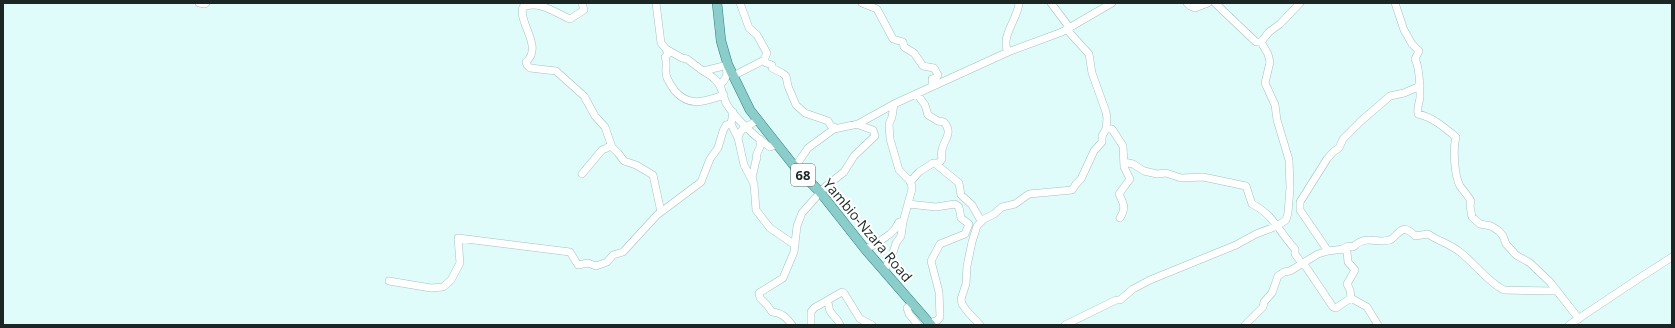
<svg xmlns="http://www.w3.org/2000/svg" width="1675" height="328" font-family="'Open Sans',sans-serif">
<style>
.lines{fill:none;stroke-linecap:round;stroke-linejoin:round}
.minor-casing{stroke:#a5c0be;stroke-width:8}
.major-casing{stroke:#307d78;stroke-width:10}
.minor{stroke:#fff;stroke-width:7}
.major{stroke:#8acdca;stroke-width:9}
.labels{text-anchor:middle;dominant-baseline:central;stroke-width:4;stroke-linejoin:round;paint-order:stroke}
.shield{fill:#fff;stroke:#5f6666;stroke-width:1}
.shield-label{font-size:13px;font-weight:bold;fill:#1a2524}
.street-label{font-size:14px;fill:#1a2524;stroke:#fff}
</style>
<rect width="100%" height="100%" fill="#e0fcfa"/>
<g class="lines">
<g class="minor-casing">
<path id="minor" d="M 199,3 L 205,4 L 206,3
M 582,3 L 584,10 L 570,19 C 556,13 539,0 523,7 C 517,21 544,47 526,62 L 527,65 L 530,68 L 556,71 L 584,96 L 595,116 L 605,127 L 612,147 L 618,153 L 624,161 L 636,165 L 653,175 L 661,212
M 656,3 L 661,43 L 666,49 L 682,58 L 687,59 L 703,71 L 728,65
M 740,3 L 749,28 L 757,35 L 767,53 L 764,60 L 766,63 L 772,65 L 772,68 L 782,73 L 786,76 L 788,86 L 796,105 L 805,113 L 828,121 L 831,126 L 836,128
M 862,3 L 877,9 L 893,39 L 903,42 L 904,47 L 914,53 L 923,66 L 934,68 L 938,75 L 936,78 L 932,79 L 933,86
M 1187,3 L 1190,6 L 1195,8 L 1208,3
M 1215,3 L 1256,42 L 1261,42
M 1395,3 L 1404,30 L 1412,44 L 1419,51 L 1415,59 C 1420,68 1420,87 1420,98 C 1419,103 1417,107 1418,114 C 1432,117 1444,127 1456,137 C 1453,148 1454,175 1460,186 C 1463,190 1468,196 1471,201 L 1470,206 L 1472,217 L 1480,224 L 1491,226 L 1499,231 L 1503,236 L 1506,244 L 1516,255 L 1530,263 L 1550,282 L 1579,319
M 666,49 L 668,54 L 665,57 C 668,63 664,70 667,78 C 669,82 672,87 675,91 C 690,108 705,101 724,95
M 1008,52 C 1000,36 1018,19 1019,3
M 703,71 C 712,76 719,81 722,91 C 724,95 724,99 726,103 C 734,117 756,138 770,147 L 776,145
M 733,76 L 764,60
M 720,85 C 726,79 729,74 725,65
M 733,112 L 731,124 L 738,138 L 744,165 L 754,184 L 756,210 L 770,228 L 795,245
M 1106,129 L 1112,129 L 1123,146 L 1124,167 L 1130,179 L 1119,194 C 1124,204 1126,208 1120,218
M 738,138 C 740,127 750,126 757,120
M 1124,162 L 1133,164 L 1144,171 L 1157,174 L 1166,173 L 1181,178 L 1203,177 L 1246,186 L 1252,204 C 1273,214 1280,233 1295,249 L 1295,254 L 1300,261 L 1306,267 L 1333,307 L 1336,308 L 1351,298
M 937,165 L 959,183 L 961,195 L 972,205 L 981,221
M 795,167 L 808,148 L 834,129 L 858,124 L 894,104 L 1008,52 L 1062,32 L 1112,3
M 582,174 L 602,150 L 607,148 L 611,144
M 753,180 L 752,176 C 755,170 754,164 757,158 L 756,156 L 760,147 L 760,139
M 910,182 L 919,172 L 933,163 L 939,163 L 942,159 C 938,142 956,136 944,122 L 938,121 L 928,115 L 925,105 L 917,94
M 908,204 L 936,207 L 955,204 L 959,207 L 961,218 L 969,224 L 965,234 L 940,244 L 931,261 L 939,292 L 940,317 L 938,320 L 929,323
M 865,249 L 876,244 L 890,234 L 895,229 L 899,222 L 903,222 L 912,189 L 911,182 L 899,170 L 890,139 L 889,124 L 892,117 L 894,104
M 1342,249 L 1348,246 L 1353,247 C 1367,234 1375,244 1390,240 C 1395,238 1397,231 1405,229 L 1411,232 L 1415,236 L 1428,234 C 1438,241 1450,244 1460,252 C 1474,263 1489,283 1504,290 L 1557,291
M 1328,251 L 1300,210 L 1300,202 L 1327,159 L 1333,152 L 1339,148 L 1343,139 L 1361,121 L 1390,96 L 1404,93 L 1420,86
M 884,270 L 892,256 L 896,243 L 901,236 L 903,222
M 389,281 L 431,288 L 443,287 L 451,280 L 460,263 L 458,238 L 570,252 L 578,265 L 588,263 L 596,266 L 607,262 L 613,255 L 623,252 L 657,215 L 701,182 L 710,159 L 718,148 L 723,131 L 726,125 L 731,124
M 827,301 C 830,305 828,307 830,311 C 833,316 838,319 840,325
M 913,304 L 907,308 L 909,314 L 918,325
M 792,325 C 786,317 782,313 772,312 L 767,305 L 760,298 L 759,293 L 783,278 L 794,252 L 797,226 L 802,213 L 825,187 L 844,172 L 854,156 L 875,136 L 873,130 L 856,124
M 811,325 L 811,312 L 814,308 L 842,292 L 844,293 L 860,319 L 872,325
M 980,325 L 967,311 L 962,304 L 961,299 L 966,284 L 967,266 L 972,242 L 977,226 L 984,219 L 994,214 L 1002,207 L 1015,204 L 1029,194 L 1072,190 L 1076,184 L 1081,179 L 1094,151 L 1102,142 L 1102,136 L 1106,129 L 1107,118 L 1106,112 L 1092,73 L 1089,54 L 1069,32 L 1069,27 L 1051,3
M 1065,325 L 1116,300 L 1120,300 L 1133,289 L 1150,280 L 1236,245 L 1256,234 L 1277,226 L 1286,220 L 1288,213 L 1290,188 L 1289,160 L 1277,120 L 1275,105 L 1265,83 L 1270,62 L 1268,54 L 1261,42 L 1269,32 L 1280,24 L 1300,3
M 1245,325 L 1263,307 L 1264,302 L 1272,293 L 1278,276 L 1284,272 L 1290,271 L 1318,254 L 1328,251 L 1344,249 L 1347,252 L 1348,262 L 1355,270 L 1347,284 L 1350,290 L 1351,298 L 1367,307 L 1378,325
M 1569,325 L 1641,277 L 1672,257"/>
</g>
<g class="major-casing">
<path id="major" d="M 717,3 L 721,41 L 728,65 L 750,110 L 795,167 L 820,192 L 865,249 L 931,325"/>
</g>
<use href="#minor" class="minor"/>
<use href="#major" class="major"/>
</g>
<g class="labels">
<rect class="shield" x="791" y="164" width="24" height="22" rx="3"/>
<g class="shield-label">
<text x="803" y="175">68</text>
</g>
<g class="street-label">
<text transform="translate(868 230) rotate(50)">Yambio-Nzara Road</text>
</g>
</g>
<rect width="1675" height="328" fill="none" stroke="#1a2524" stroke-width="8"/>
</svg>
